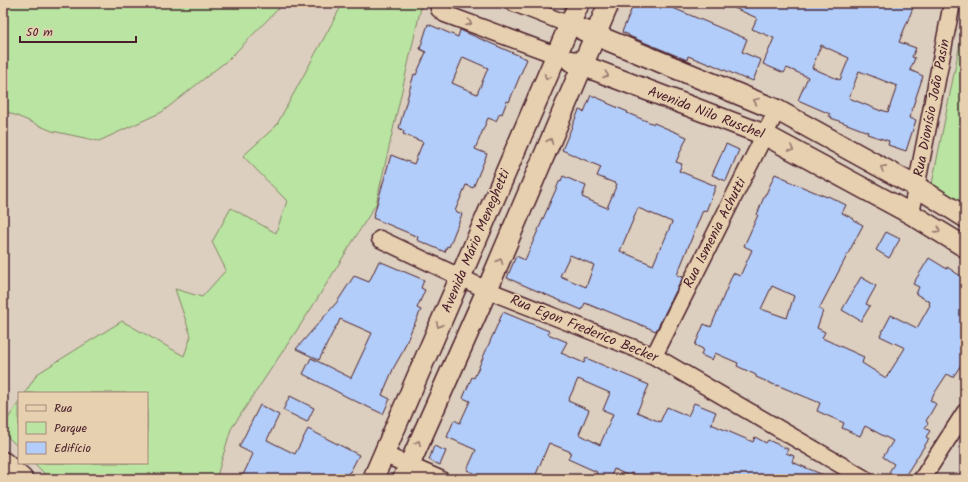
<svg xmlns="http://www.w3.org/2000/svg" width="968" height="482" font-family="Kalam,sans-serif">
<style>
.green{fill:#b9e4a1;stroke:#828266}
.building{fill:#b2cdfa;stroke:#4a1f2b;fill-rule:evenodd}
.lines{fill:none;stroke-linecap:round;stroke-linejoin:round}
.minor-casing{stroke:#4a1f2b;stroke-width:19}
.tertiary-casing{stroke:#4a1f2b;stroke-width:23}
.secondary-casing{stroke:#4a1f2b;stroke-width:25}
.minor{stroke:#e7d0b0;stroke-width:16}
.tertiary{stroke:#e7d0b0;stroke-width:20}
.secondary{stroke:#e7d0b0;stroke-width:22}
.oneway{stroke:#98786e}
.labels{text-anchor:middle;dominant-baseline:central;stroke-width:3;stroke-linejoin:round;paint-order:stroke}
.street-label{font-size:14px;fill:#4a1f2b;stroke:#e7d0b0}
</style>
<rect width="100%" height="100%" fill="#dccfbf"/>
<filter id="ink" filterUnits="userSpaceOnUse"><feTurbulence type="fractalNoise" baseFrequency=".025" numOctaves="2"/><feDisplacementMap in="SourceGraphic" scale="8" xChannelSelector="R" yChannelSelector="G"/><feConvolveMatrix kernelMatrix="1 2 1 2 8 2 1 2 1" color-interpolation-filters="sRGB"/></filter>
<g filter="url(#ink)">
<path class="green" d="M 3,3 L 284,3 L 229,59 L 162,112 L 99,141 L 52,131 L 3,110 Z
M 343,3 L 422,3 L 376,204 L 309,312 L 231,429 L 216,479 L 50,479 L 34,463 L 147,463 L 147,393 L 25,393 L 37,374 L 122,321 L 184,356 L 191,336 L 175,289 L 202,297 L 226,270 L 212,242 L 231,208 L 276,233 L 287,201 L 243,156 L 276,126 Z
M 965,18 L 965,206 L 932,184 Z
M 19,402 L 19,448 L 3,432 L 3,426 Z"/>
<path class="building" d="M 634,3 L 675,3 L 673,8 L 747,39 L 742,52 L 761,60 L 753,81 L 746,78 L 745,79 L 711,64 L 711,65 L 688,56 L 687,60 L 629,36 L 629,35 L 622,32 Z
M 723,3 L 915,3 L 899,42 L 916,48 L 912,57 L 915,58 L 910,70 L 923,76 L 909,118 L 916,120 L 906,151 L 888,145 L 889,141 L 867,134 L 868,132 L 831,118 L 832,117 L 829,116 L 830,114 L 798,100 L 808,77 L 787,68 L 784,73 L 763,64 L 774,38 L 752,29 L 757,18 ZM 821,45 L 849,58 L 840,80 L 812,68 ZM 859,71 L 897,86 L 888,112 L 881,110 L 881,111 L 849,98 Z
M 428,24 L 458,37 L 460,30 L 527,59 L 509,102 L 507,101 L 502,114 L 500,113 L 496,121 L 488,118 L 475,149 L 487,154 L 473,188 L 466,185 L 455,211 L 462,214 L 449,247 L 447,246 L 445,252 L 417,240 L 418,237 L 373,218 L 391,155 L 414,164 L 423,142 L 403,134 L 404,131 L 399,128 L 414,74 L 416,75 L 426,52 L 420,49 ZM 463,57 L 488,68 L 477,94 L 452,83 Z
M 591,95 L 605,101 L 607,102 L 607,103 L 628,112 L 627,113 L 654,124 L 654,123 L 687,137 L 676,162 L 682,164 L 679,171 L 716,186 L 706,211 L 703,210 L 677,275 L 683,277 L 656,331 L 602,309 L 602,310 L 585,303 L 582,310 L 507,278 L 516,256 L 525,260 L 560,180 L 561,181 L 563,176 L 586,186 L 582,197 L 607,208 L 617,184 L 597,176 L 601,167 L 562,150 L 579,110 L 584,112 ZM 638,208 L 672,222 L 662,246 L 661,246 L 653,265 L 620,251 ZM 570,255 L 594,265 L 586,287 L 560,276 Z
M 726,144 L 739,150 L 726,181 L 712,175 Z
M 775,174 L 789,180 L 788,181 L 827,197 L 828,196 L 846,205 L 842,213 L 854,219 L 853,220 L 863,225 L 819,309 L 823,311 L 817,328 L 825,332 L 822,338 L 864,357 L 862,363 L 886,378 L 905,348 L 880,336 L 891,315 L 917,328 L 930,305 L 929,304 L 930,302 L 916,294 L 919,287 L 913,284 L 929,258 L 947,269 L 947,267 L 965,279 L 965,359 L 953,377 L 947,374 L 930,400 L 936,404 L 926,421 L 928,423 L 925,428 L 930,431 L 926,437 L 929,439 L 903,479 L 899,479 L 889,472 L 894,464 L 883,457 L 893,441 L 865,426 L 860,436 L 842,428 L 844,423 L 817,411 L 820,403 L 777,385 L 777,386 L 756,377 L 756,375 L 737,366 L 738,363 L 715,353 L 712,360 L 701,355 L 703,349 L 695,345 L 704,324 L 711,327 L 733,273 L 740,276 L 752,250 L 744,246 L 758,215 L 757,215 L 765,194 L 766,194 ZM 772,286 L 794,296 L 787,318 L 761,309 Z
M 886,232 L 900,239 L 889,258 L 876,250 Z
M 379,261 L 424,280 L 421,288 L 425,290 L 417,308 L 421,310 L 414,325 L 414,324 L 402,353 L 394,367 L 382,395 L 390,399 L 383,414 L 353,400 L 303,374 L 311,358 L 351,378 L 372,333 L 340,319 L 337,326 L 336,326 L 319,360 L 296,349 L 337,302 L 354,276 L 369,282 Z
M 861,277 L 876,286 L 866,304 L 870,306 L 861,321 L 842,310 Z
M 503,312 L 549,331 L 548,334 L 567,342 L 561,353 L 584,363 L 586,358 L 649,385 L 637,412 L 660,422 L 667,407 L 688,416 L 694,403 L 716,412 L 711,424 L 753,442 L 755,437 L 766,443 L 768,440 L 788,449 L 786,453 L 794,456 L 792,462 L 833,479 L 645,479 L 631,473 L 629,476 L 614,469 L 610,479 L 594,479 L 597,472 L 568,459 L 571,452 L 549,443 L 534,479 L 488,479 L 467,470 L 476,450 L 447,437 L 454,420 L 460,423 L 470,401 L 463,398 L 472,377 L 474,378 ZM 578,379 L 610,393 L 603,410 L 613,414 L 600,445 L 579,434 L 589,410 L 568,401 Z
M 290,396 L 314,408 L 307,422 L 283,410 Z
M 260,405 L 279,415 L 267,440 L 295,454 L 308,429 L 359,455 L 350,472 L 349,472 L 345,479 L 241,479 L 253,454 L 239,447 Z
M 434,446 L 446,451 L 440,465 L 429,460 Z"/>
<g class="lines">
<g class="minor-casing">
<path id="minor" d="M 438,3 L 439,9 L 445,14 L 556,55
M 514,3 L 570,25
M 911,214 L 952,3
M 380,239 L 487,290 L 654,356 L 865,479
M 654,356 L 777,110
M 383,454 L 440,479
M 922,479 L 965,412"/>
</g>
<g class="tertiary-casing">
<path id="tertiary" d="M 583,30 L 777,110 L 917,187 L 965,217
M 571,61 L 765,135 L 911,214 L 965,247
M 373,479 L 579,3
M 403,479 L 487,290 L 609,3"/>
</g>
<g class="secondary-casing">
<path id="secondary" d="M 3,463 L 21,479"/>
</g>
<use href="#minor" class="minor"/>
<use href="#tertiary" class="tertiary"/>
<use href="#secondary" class="secondary"/>
</g>
<defs><path id="oneway-chevron" d="M-2-3.5L2.5 0L-2 3.5" fill="none" stroke-width="1.6" stroke-linecap="round" stroke-linejoin="round"/></defs>
<g class="oneway">
<use href="#oneway-chevron" transform="translate(469 23) rotate(21)"/>
<use href="#oneway-chevron" transform="translate(606 75) rotate(21)"/>
<use href="#oneway-chevron" transform="translate(547 77) rotate(113)"/>
<use href="#oneway-chevron" transform="translate(756 101) rotate(-158)"/>
<use href="#oneway-chevron" transform="translate(550 141) rotate(-67)"/>
<use href="#oneway-chevron" transform="translate(791 149) rotate(28)"/>
<use href="#oneway-chevron" transform="translate(883 168) rotate(-151)"/>
<use href="#oneway-chevron" transform="translate(938 230) rotate(32)"/>
<use href="#oneway-chevron" transform="translate(500 261) rotate(-67)"/>
<use href="#oneway-chevron" transform="translate(439 325) rotate(113)"/>
<use href="#oneway-chevron" transform="translate(418 443) rotate(-66)"/>
</g>
</g>
<g class="labels">
<g class="street-label">
<text transform="translate(932 108) rotate(-79)">Rua Dionísio João Pasin</text>
<text transform="translate(706 113) rotate(21)">Avenida Nilo Ruschel</text>
<text transform="translate(715 233) rotate(-63)">Rua Ismenia Achutti</text>
<text transform="translate(476 241) rotate(-67)">Avenida Mário Meneghetti</text>
<text transform="translate(584 329) rotate(22)">Rua Egon Frederico Becker</text>
</g>
</g>
<rect width="968" height="482" fill="none" stroke="#e7d0b0" stroke-width="16"/>
<rect x="8" y="8" width="952" height="466" fill="none" stroke="#4a1f2b" stroke-width="1.5" filter="url(#ink)"/>
<rect x="18" y="392" width="130" height="72" fill="#e7d0b0" stroke="#a8897b"/>
<rect x="26" y="405" width="20" height="6" fill="#e7d0b0" stroke="#a8897b"/>
<text x="54" y="412" font-size="12" fill="#4a1f2b">Rua</text>
<rect x="26" y="422" width="20" height="12" fill="#b9e4a1" stroke="#a8897b"/>
<text x="54" y="432" font-size="12" fill="#4a1f2b">Parque</text>
<rect x="26" y="442" width="20" height="12" fill="#b2cdfa" stroke="#a8897b"/>
<text x="54" y="452" font-size="12" fill="#4a1f2b">Edifício</text>
<path d="M20 36v6h116v-6" fill="none" stroke="#4a1f2b" stroke-width="2"/>
<text x="26" y="36" font-size="12" fill="#4a1f2b" stroke="#e7d0b0" stroke-width="3" paint-order="stroke">50 m</text>
</svg>
